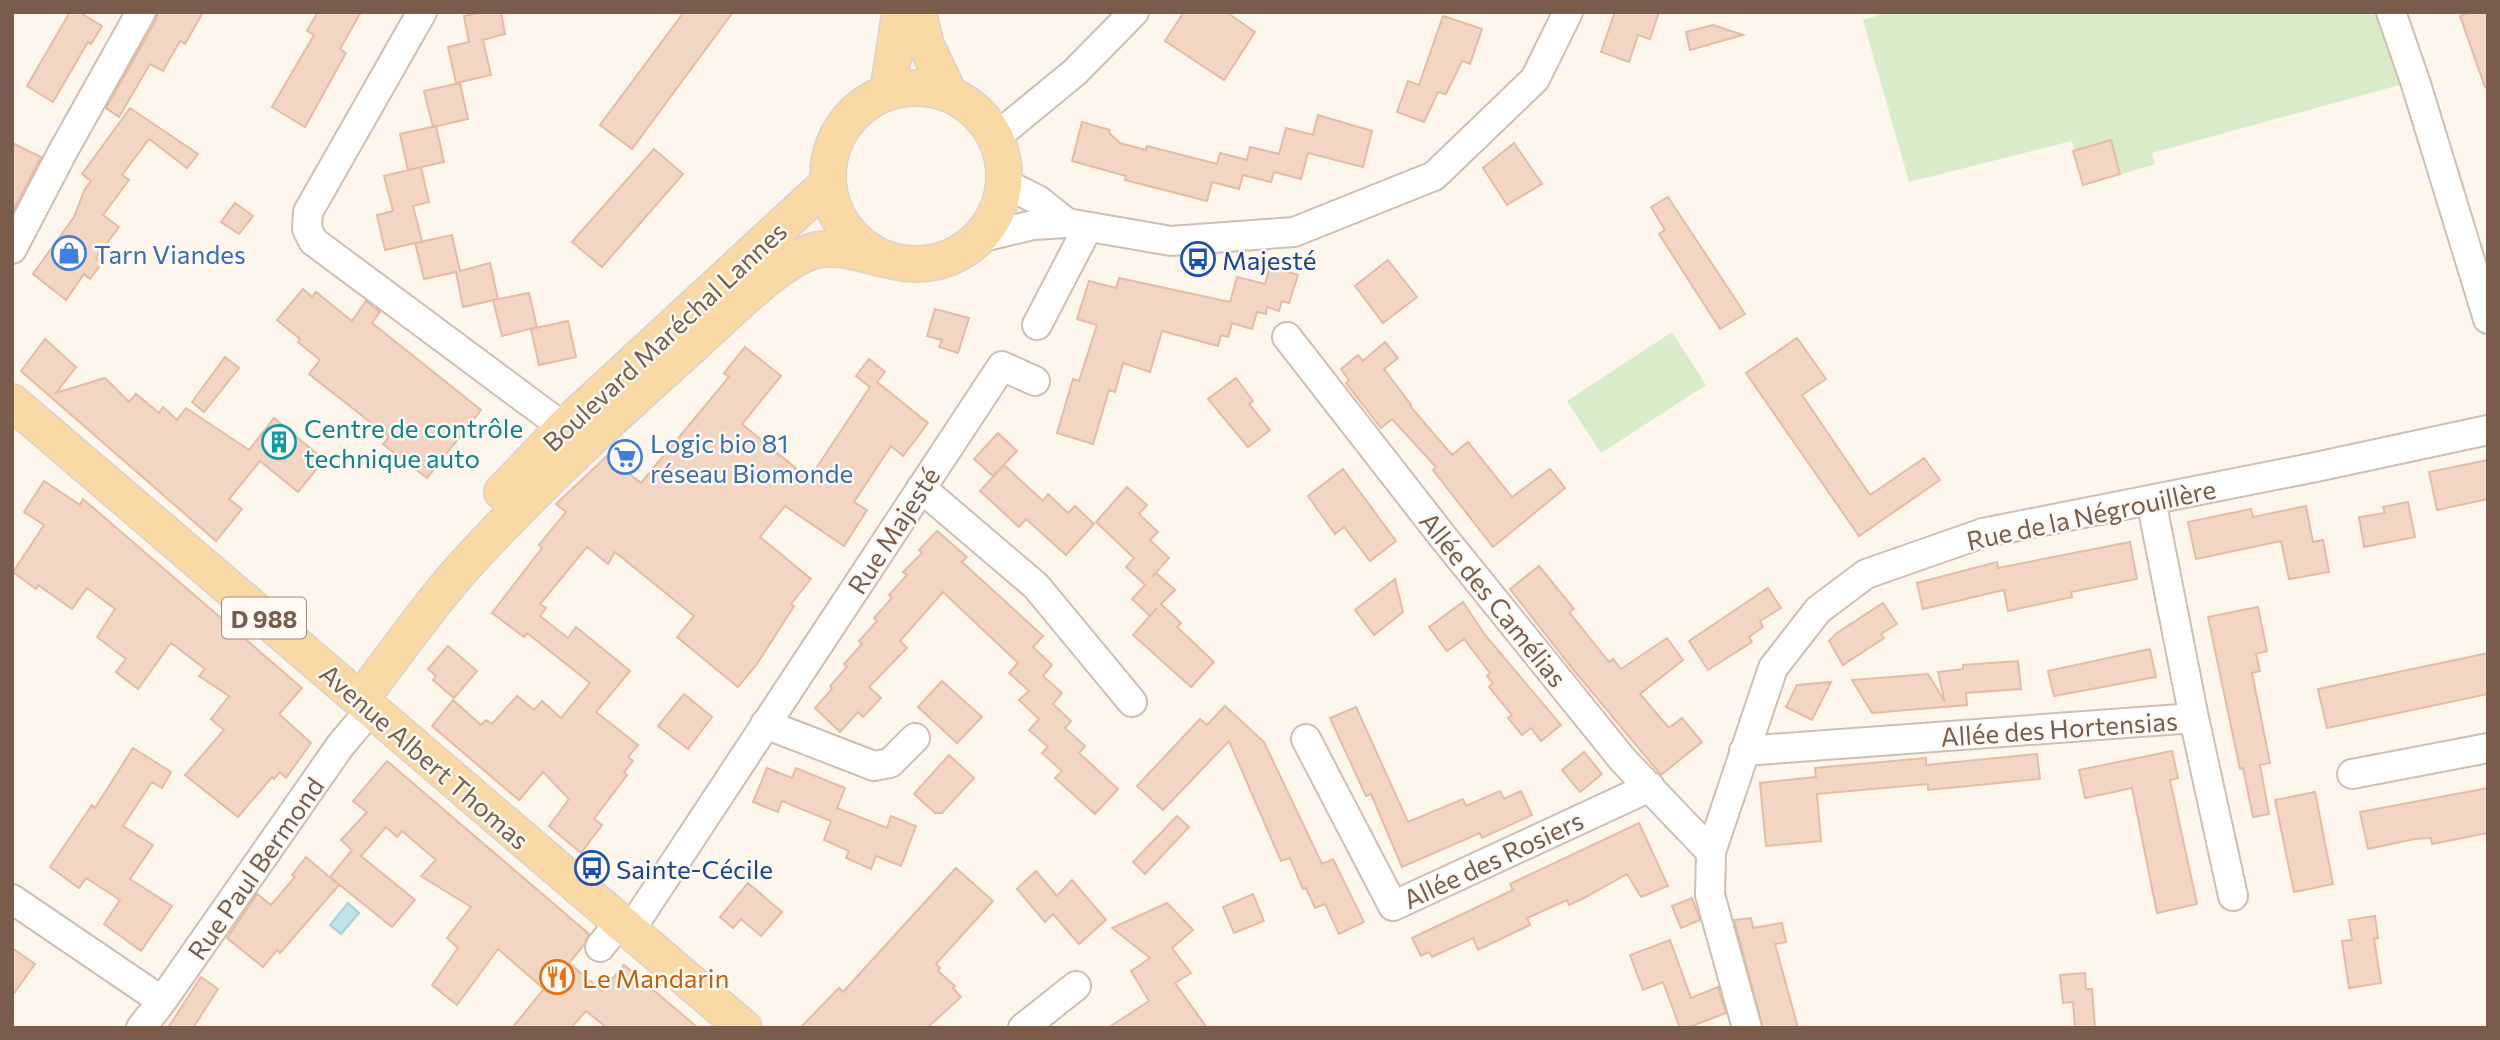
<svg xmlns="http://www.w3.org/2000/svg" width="2500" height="1040" font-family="Commissioner,sans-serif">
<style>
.green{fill:#d8ecc9}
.water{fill:#bfe3e8;stroke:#a5d3da;stroke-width:2}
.building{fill:#f3d5c3;stroke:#e6bba3;stroke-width:2}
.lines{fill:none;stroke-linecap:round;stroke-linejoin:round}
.minor-casing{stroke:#d1beb0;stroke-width:32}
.major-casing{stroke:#dad1cd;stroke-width:38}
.minor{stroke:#fff;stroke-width:28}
.major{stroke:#fbd9a5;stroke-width:35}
.labels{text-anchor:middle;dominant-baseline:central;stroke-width:5;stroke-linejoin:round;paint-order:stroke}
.shield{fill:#fffaf3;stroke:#a28b7f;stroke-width:2}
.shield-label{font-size:24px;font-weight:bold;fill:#7a5c4d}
.shop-label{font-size:26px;fill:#366cbe;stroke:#fffaf3;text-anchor:start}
.transit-label{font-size:26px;fill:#164399;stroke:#fffaf3;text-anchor:start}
.street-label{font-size:26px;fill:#7a5c4d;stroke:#fffaf3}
.culture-label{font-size:26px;fill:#0d838f;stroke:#fffaf3;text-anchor:start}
.food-label{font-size:26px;fill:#c56008;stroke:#fffaf3;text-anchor:start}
</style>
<rect width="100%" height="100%" fill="#fdf6ec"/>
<path class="green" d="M 1889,12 L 2376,12 L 2403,84 L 2152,153 L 2155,164 L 2085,185 L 2072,141 L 1909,182 L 1863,20 Z
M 1672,332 L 1706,385 L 1601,453 L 1567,401 Z"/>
<path class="water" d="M 348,903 L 359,913 L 341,934 L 330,925 Z"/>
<path class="building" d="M 70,12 L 79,12 L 102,26 L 91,44 L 88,42 L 53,102 L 27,86 Z
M 158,12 L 203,12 L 185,44 L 180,41 L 163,71 L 150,64 L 119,117 L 106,108 L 156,20 Z
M 318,12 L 361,12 L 340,49 L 346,53 L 305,127 L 272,107 L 314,35 L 307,31 Z
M 481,12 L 501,12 L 505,34 L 483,40 L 491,75 L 456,83 L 448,47 L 469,42 L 464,16 Z
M 684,12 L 733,12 L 632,149 L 600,125 Z
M 1184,12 L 1226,12 L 1255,32 L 1224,80 L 1165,41 Z
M 1615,12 L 1659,12 L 1650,39 L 1638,35 L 1629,62 L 1601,52 Z
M 2469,12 L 2488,12 L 2488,87 L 2485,87 L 2460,16 Z
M 1443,16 L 1482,29 L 1470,64 L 1462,61 L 1446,94 L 1438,92 L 1424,122 L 1397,112 L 1408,81 L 1419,85 Z
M 1713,25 L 1743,35 L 1690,50 L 1686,32 Z
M 460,83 L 468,119 L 433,127 L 424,91 Z
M 130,108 L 198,154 L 187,168 L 149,139 L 122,175 L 129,180 L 103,215 L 119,227 L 96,258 L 102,263 L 90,279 L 84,274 L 66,300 L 33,274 L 74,217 L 85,189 L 91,181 L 82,174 Z
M 1318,115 L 1372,131 L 1363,167 L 1308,153 L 1301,179 L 1274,172 L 1271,182 L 1243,175 L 1239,189 L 1212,182 L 1207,201 L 1125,180 L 1126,176 L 1072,161 L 1082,122 L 1110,130 L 1109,133 L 1120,143 L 1146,150 L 1147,146 L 1217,164 L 1220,153 L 1247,160 L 1250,147 L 1279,154 L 1286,128 L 1313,135 Z
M 436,126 L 444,162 L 408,170 L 400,134 Z
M 2111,140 L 2120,174 L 2083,185 L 2073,151 Z
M 12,143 L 41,157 L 12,213 Z
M 1514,143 L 1542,184 L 1507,205 L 1483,168 Z
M 654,149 L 683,174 L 602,267 L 572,242 Z
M 421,167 L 429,202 L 413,206 L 422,241 L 416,243 L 452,235 L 460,271 L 490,263 L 498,299 L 463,307 L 456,272 L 424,279 L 415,243 L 385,250 L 377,215 L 393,211 L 384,176 Z
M 1668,197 L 1745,314 L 1720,329 L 1659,234 L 1665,230 L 1651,207 Z
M 235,203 L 253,216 L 239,234 L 221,222 Z
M 1388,260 L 1417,297 L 1383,323 L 1355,286 Z
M 1270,266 L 1298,275 L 1289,303 L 1282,301 L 1279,311 L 1267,307 L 1266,314 L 1257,312 L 1252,329 L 1232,323 L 1228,337 L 1221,335 L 1218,346 L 1162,331 L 1150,372 L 1123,363 L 1115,392 L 1109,390 L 1093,444 L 1057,433 L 1073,379 L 1079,381 L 1097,325 L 1077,319 L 1089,281 L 1116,288 L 1119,278 L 1230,302 L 1237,277 L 1265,284 Z
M 303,289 L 312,297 L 316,292 L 352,321 L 366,301 L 380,312 L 372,323 L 481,410 L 427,478 L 383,444 L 389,437 L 309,374 L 320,360 L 298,342 L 300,339 L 277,320 Z
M 529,293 L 537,327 L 502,336 L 493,300 Z
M 935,309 L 969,318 L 958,353 L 939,347 L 942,340 L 927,336 Z
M 568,321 L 576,357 L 539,365 L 531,329 Z
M 1797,338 L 1826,379 L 1802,395 L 1870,495 L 1924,458 L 1940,480 L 1859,536 L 1746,373 Z
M 45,339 L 76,367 L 56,393 L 105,378 L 129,402 L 136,394 L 159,413 L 163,407 L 177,420 L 186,408 L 249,450 L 274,418 L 324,460 L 298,492 L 260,461 L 229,499 L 242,509 L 216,541 L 21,371 Z
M 1385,342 L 1398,358 L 1384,369 L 1411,405 L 1410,406 L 1452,455 L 1468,442 L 1512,497 L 1550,469 L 1565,488 L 1493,547 L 1433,470 L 1436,467 L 1392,419 L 1381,428 L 1346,383 L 1349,380 L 1341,369 L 1358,355 L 1363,361 Z
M 745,347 L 781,376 L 742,424 L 809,479 L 870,387 L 856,376 L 869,359 L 885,372 L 877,382 L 928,423 L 903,456 L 891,446 L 854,502 L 867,510 L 844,546 L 785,506 L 760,537 L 811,579 L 791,604 L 794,606 L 757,664 L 738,687 L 677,637 L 694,616 L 615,552 L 608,564 L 587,547 L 540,604 L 546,608 L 540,616 L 568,638 L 576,627 L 630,671 L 596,712 L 638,745 L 628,757 L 633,761 L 624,772 L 627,775 L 594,819 L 602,825 L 581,853 L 549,826 L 569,799 L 543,772 L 519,800 L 432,726 L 453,700 L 481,725 L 486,720 L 492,724 L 517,696 L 534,710 L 542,701 L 561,718 L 590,683 L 527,633 L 524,637 L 492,613 L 542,548 L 539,545 L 566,512 L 556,504 L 607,456 L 641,483 L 729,377 L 724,373 Z
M 225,357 L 239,368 L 204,412 L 192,402 Z
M 1236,378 L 1253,401 L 1249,404 L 1270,430 L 1248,447 L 1208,399 Z
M 998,433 L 1017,451 L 993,476 L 974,459 Z
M 2488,460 L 2488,499 L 2437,510 L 2429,472 Z
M 1004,465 L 1043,501 L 1048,494 L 1068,513 L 1075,506 L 1094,524 L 1066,555 L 1026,519 L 1019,527 L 980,491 Z
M 1343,469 L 1396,541 L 1370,561 L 1344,527 L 1335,534 L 1308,496 Z
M 44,481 L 80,505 L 83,499 L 302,688 L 279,714 L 311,743 L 286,778 L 280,772 L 274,779 L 272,777 L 238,817 L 185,775 L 224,730 L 211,719 L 229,696 L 199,676 L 205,669 L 171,643 L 138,689 L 116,672 L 126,659 L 97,637 L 115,609 L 87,588 L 72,609 L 38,585 L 36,589 L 13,572 L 44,525 L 24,512 Z
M 1127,487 L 1147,505 L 1139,514 L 1158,532 L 1150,540 L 1169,558 L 1152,577 L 1156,573 L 1175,590 L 1161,604 L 1181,623 L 1177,627 L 1214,662 L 1191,687 L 1133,635 L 1157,608 L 1150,616 L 1132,599 L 1145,585 L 1126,567 L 1134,558 L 1096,522 Z
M 2408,502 L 2415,537 L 2364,547 L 2359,517 L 2385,513 L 2383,507 Z
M 2306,506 L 2313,542 L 2323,540 L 2329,572 L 2289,579 L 2281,541 L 2196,559 L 2188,522 L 2251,509 L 2253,517 Z
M 937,531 L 967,557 L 962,562 L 1043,636 L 1033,647 L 1052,665 L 1043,676 L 1062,693 L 1053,704 L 1071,721 L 1065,728 L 1085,746 L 1079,753 L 1118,789 L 1095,814 L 1055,778 L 1062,771 L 1042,753 L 1048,747 L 1029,730 L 1039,719 L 1019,700 L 1029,691 L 1009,673 L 1018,663 L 943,592 L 900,641 L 907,648 L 869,687 L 881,698 L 863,717 L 858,712 L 840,732 L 815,708 L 832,689 L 830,686 L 847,667 L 844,664 L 862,644 L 859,641 L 877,621 L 874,618 L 892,598 L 889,595 L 907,575 L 903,572 L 922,553 L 919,550 Z
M 2130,542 L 2137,579 L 2071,592 L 2072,597 L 2008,611 L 2004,590 L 1923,609 L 1917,583 L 1997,562 L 1998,568 Z
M 1539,566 L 1574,609 L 1569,612 L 1609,662 L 1613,659 L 1621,669 L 1667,638 L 1683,660 L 1640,694 L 1669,728 L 1682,718 L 1702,742 L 1661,775 L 1572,668 L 1510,589 Z
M 1395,579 L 1403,612 L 1374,635 L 1355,610 Z
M 1768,588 L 1781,608 L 1760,621 L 1763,627 L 1749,637 L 1752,642 L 1708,670 L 1689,641 Z
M 1463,602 L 1485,635 L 1561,725 L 1541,741 L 1531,728 L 1522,735 L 1508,718 L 1512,715 L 1489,687 L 1493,683 L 1487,676 L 1490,673 L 1464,639 L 1447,651 L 1429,627 Z
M 1883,603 L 1897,624 L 1881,634 L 1884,638 L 1843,665 L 1829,641 L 1837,633 Z
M 2258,607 L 2267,651 L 2256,654 L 2260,671 L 2252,673 L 2270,763 L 2260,765 L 2269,814 L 2253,817 L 2243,768 L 2240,769 L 2208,617 Z
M 448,646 L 477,671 L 454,698 L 433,680 L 436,676 L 428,669 Z
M 2150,649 L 2156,677 L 2054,696 L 2048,671 Z
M 2488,653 L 2488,694 L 2327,728 L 2318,689 Z
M 2018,661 L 2021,689 L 1966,693 L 1967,705 L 1872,713 L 1852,680 L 1928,674 L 1945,702 L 1938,672 L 1963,669 L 1963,665 Z
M 942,681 L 982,717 L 957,743 L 918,707 Z
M 1831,682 L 1812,720 L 1786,707 L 1797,685 Z
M 684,694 L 712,717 L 688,749 L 658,726 Z
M 1225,706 L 1264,742 L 1322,864 L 1333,859 L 1364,922 L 1339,934 L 1325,904 L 1315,908 L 1306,888 L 1303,889 L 1290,858 L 1281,861 L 1229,741 L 1163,810 L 1137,786 L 1200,719 L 1207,725 Z
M 1356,707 L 1408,822 L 1463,799 L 1466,806 L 1500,791 L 1504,799 L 1521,791 L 1532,815 L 1482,838 L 1480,833 L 1402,867 L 1371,794 L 1366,796 L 1330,718 Z
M 133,748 L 171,772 L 162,788 L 152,782 L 123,826 L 153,845 L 130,879 L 172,906 L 141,951 L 104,924 L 120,900 L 86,878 L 79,888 L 50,867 L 92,805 L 95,808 Z
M 2172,751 L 2178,778 L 2170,780 L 2197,904 L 2157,913 L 2132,788 L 2085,798 L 2079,770 Z
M 1584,752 L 1602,774 L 1580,792 L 1562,770 Z
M 2037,754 L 2040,779 L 1928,790 L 1928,784 L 1817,794 L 1821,841 L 1766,846 L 1760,783 L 1816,777 L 1815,768 L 1926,758 L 1926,765 Z
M 949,755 L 974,778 L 942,813 L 935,813 L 914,794 Z
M 387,761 L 589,934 L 584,945 L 569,963 L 602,991 L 624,965 L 698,1028 L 607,1028 L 586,1011 L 571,1028 L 512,1028 L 544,989 L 498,949 L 457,1005 L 432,985 L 458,948 L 447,938 L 471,907 L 421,876 L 436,860 L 402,831 L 397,837 L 386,827 L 361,856 L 415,900 L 392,927 L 330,877 L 352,850 L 341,840 L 367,812 L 353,801 Z
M 767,768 L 792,778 L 796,768 L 845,788 L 837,808 L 887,828 L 891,816 L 916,826 L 901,866 L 876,856 L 871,869 L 846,858 L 849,851 L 824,840 L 831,821 L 782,801 L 778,812 L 753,802 Z
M 2488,788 L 2488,833 L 2432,844 L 2431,838 L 2414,839 L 2368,849 L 2360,812 Z
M 2315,792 L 2333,884 L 2294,892 L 2275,800 Z
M 1177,816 L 1189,827 L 1145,874 L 1133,862 Z
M 1639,823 L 1668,886 L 1641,897 L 1627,874 L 1582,899 L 1569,905 L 1567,900 L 1527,918 L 1530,925 L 1478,950 L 1473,938 L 1432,957 L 1429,952 L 1421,956 L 1412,938 L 1513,890 L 1510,884 Z
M 306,857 L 339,885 L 280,953 L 277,950 L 263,967 L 227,938 L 257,894 L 271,905 L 295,877 L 292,875 Z
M 956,868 L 993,901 L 936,964 L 940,968 L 938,971 L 955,986 L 953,988 L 961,997 L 927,1028 L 800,1028 L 839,988 L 843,992 Z
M 1036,871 L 1057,896 L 1072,880 L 1106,920 L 1079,944 L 1053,914 L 1045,922 L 1017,889 Z
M 748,883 L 782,912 L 761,936 L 741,919 L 733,928 L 720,917 Z
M 1253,894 L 1264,921 L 1234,933 L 1223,907 Z
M 1692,898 L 1700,920 L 1681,928 L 1672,906 Z
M 1167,903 L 1193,930 L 1172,948 L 1191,973 L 1175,983 L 1207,1028 L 1108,1028 L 1149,1001 L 1131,971 L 1150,958 L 1112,928 Z
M 2375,916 L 2378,938 L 2374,939 L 2381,983 L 2349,988 L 2342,941 L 2352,940 L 2349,920 Z
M 1751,918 L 1753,928 L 1782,923 L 1786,942 L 1775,944 L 1798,1028 L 1763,1028 L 1734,920 Z
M 1670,940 L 1691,998 L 1718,987 L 1726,1013 L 1687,1028 L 1680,1028 L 1663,982 L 1643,990 L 1630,955 Z
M 12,948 L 35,964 L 12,996 Z
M 2085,973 L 2086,989 L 2092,989 L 2095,1028 L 2075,1028 L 2073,1002 L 2063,1003 L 2060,975 Z
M 201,977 L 218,989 L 193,1028 L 168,1028 Z"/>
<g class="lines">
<g class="minor-casing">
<path id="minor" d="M 422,12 L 308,212 L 307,229 L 313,241 L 543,412 L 564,427 L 583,427
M 2391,12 L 2416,84 L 2488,319
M 996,137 L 1075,72 L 1134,12
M 1004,183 L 1038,200 L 1067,223
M 979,238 L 1033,225 L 1067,223 L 1171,241 L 1294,232 L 1434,176 L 1535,79 L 1568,12
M 12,249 L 62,153 L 141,12
M 1037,325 L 1088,227
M 1287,337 L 1443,537 L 1623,760 L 1711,852
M 921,488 L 1036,586 L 1132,702
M 2194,718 L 2233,896
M 765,724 L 874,766 L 890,763 L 915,738
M 1306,739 L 1393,906 L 1650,787
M 1744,751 L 2194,718 L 2151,500
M 2352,774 L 2488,748
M 12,899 L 162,1001
M 629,932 L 1002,366 L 1035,381
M 600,947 L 619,923
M 141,1028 L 162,1001 L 340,746 L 371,709
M 1023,1028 L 1076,986
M 1747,1028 L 1710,895 L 1711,852 L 1773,668 L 1818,610 L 1866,574 L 1983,533 L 2316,467 L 2488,430"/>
</g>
<g class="major-casing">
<path id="major" d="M 918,12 L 926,45 L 949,93
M828 176a88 88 0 1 1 176 0a88 88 0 1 1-176 0Z
M 888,91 L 900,12
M 12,402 L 744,1028
M 502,492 L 564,427 L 827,184
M 360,700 C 395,655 430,603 468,562 C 539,484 616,414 694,344 C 724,317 773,266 810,252 C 835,243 864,255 888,260"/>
</g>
<use href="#minor" class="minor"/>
<use href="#major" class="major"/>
</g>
<defs>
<g id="shop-ring" transform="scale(1.75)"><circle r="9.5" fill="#fffaf3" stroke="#3f7fe0" stroke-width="1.5"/><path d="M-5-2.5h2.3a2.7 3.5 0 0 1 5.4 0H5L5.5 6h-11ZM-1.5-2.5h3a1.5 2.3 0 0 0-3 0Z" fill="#3f7fe0"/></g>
<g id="bus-ring" transform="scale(1.75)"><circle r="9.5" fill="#fffaf3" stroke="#1a4fb4" stroke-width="1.5"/><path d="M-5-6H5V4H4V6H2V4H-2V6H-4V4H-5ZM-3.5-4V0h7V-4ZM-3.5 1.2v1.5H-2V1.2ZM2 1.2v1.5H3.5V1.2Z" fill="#1a4fb4"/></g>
<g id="building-ring" transform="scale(1.75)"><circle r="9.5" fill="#fffaf3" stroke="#0f9aa8" stroke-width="1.5"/><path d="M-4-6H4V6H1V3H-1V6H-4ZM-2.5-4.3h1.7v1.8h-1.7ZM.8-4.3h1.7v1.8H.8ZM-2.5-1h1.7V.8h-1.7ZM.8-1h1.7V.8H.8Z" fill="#0f9aa8"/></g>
<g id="supermarket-ring" transform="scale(1.75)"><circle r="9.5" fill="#fffaf3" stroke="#3f7fe0" stroke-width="1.5"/><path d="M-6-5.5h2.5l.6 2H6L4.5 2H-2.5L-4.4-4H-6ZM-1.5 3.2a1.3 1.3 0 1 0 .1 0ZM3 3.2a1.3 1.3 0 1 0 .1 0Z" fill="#3f7fe0"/></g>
<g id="restaurant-ring" transform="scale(1.75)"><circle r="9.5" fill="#fffaf3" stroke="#e8710a" stroke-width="1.5"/><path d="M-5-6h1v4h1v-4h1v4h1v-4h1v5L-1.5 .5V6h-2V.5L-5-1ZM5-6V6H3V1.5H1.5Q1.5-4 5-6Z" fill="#e8710a"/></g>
</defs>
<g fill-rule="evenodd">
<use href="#shop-ring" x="69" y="253"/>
<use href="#bus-ring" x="1198" y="259"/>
<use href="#building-ring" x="279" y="442"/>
<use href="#supermarket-ring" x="625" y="457"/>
<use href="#bus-ring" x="592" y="868"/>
<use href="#restaurant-ring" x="557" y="977"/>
</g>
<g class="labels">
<rect class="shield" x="222" y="597.5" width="84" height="41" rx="5"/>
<g class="shield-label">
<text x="264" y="618">D 988</text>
</g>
<g class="shop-label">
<text x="94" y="253">Tarn Viandes</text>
<text x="650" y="442">Logic bio 81<tspan x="650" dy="30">réseau Biomonde</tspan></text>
</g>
<g class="transit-label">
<text x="1222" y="259">Majesté</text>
<text x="616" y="868">Sainte-Cécile</text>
</g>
<g class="street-label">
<text transform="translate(664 336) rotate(-43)">Boulevard Maréchal Lannes</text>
<text transform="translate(2091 514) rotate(-12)">Rue de la Négrouillère</text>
<text transform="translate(893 530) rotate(-57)">Rue Majesté</text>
<text transform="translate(1494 599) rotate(51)">Allée des Camélias</text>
<text transform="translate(2059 728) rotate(-4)">Allée des Hortensias</text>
<text transform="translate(425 756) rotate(41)">Avenue Albert Thomas</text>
<text transform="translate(1493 859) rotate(-25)">Allée des Rosiers</text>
<text transform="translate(255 868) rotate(-55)">Rue Paul Bermond</text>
</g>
<g class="culture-label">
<text x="304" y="427">Centre de contrôle<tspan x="304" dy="30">technique auto</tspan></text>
</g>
<g class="food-label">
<text x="582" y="977">Le Mandarin</text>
</g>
</g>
<rect width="2500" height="1040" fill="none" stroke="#7a5c4d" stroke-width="28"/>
</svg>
